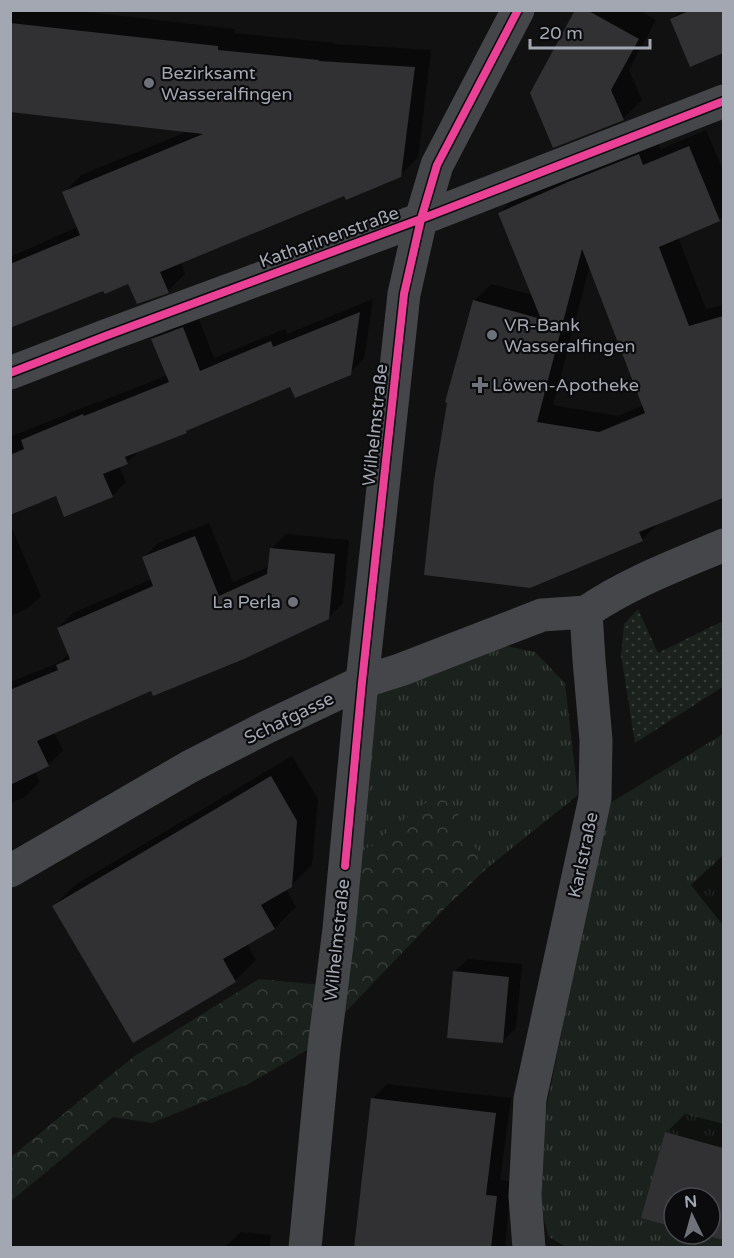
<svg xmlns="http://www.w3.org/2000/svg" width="734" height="1258" font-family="'Varela Round',sans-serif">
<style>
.grass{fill:url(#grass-dots)}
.forest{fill:url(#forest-crowns)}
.park{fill:url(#park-tufts);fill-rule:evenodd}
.shadow{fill:#0007;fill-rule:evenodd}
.building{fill:#313133;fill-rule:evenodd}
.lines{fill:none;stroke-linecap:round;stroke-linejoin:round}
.minor{stroke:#45464a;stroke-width:33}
.tertiary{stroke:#45464a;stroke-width:33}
.cycleway-casing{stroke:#0b0b0d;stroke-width:11}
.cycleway{stroke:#ea4096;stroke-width:8}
.poi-dot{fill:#6f727a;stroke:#0b0b0d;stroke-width:2}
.labels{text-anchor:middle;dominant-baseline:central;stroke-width:4.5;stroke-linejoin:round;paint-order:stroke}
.poi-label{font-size:18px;fill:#a2a7b2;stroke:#0b0b0d;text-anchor:start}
.street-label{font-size:18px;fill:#a2a7b2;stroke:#0b0b0d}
</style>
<defs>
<pattern id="grass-dots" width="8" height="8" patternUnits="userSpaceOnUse" patternTransform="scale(1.5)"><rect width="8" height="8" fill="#1b211c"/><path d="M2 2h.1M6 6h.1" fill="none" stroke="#393e3b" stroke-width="1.8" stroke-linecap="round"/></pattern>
<pattern id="forest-crowns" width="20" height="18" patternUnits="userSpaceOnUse" patternTransform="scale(1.5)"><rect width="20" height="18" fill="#1b211c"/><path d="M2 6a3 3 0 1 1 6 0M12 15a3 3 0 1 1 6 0" fill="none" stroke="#393e3b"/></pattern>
<pattern id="park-tufts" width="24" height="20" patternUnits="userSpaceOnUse" patternTransform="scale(1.5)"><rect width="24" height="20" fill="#1b211c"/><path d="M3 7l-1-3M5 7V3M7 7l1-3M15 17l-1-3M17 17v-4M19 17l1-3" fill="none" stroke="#393e3b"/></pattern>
</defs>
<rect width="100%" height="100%" fill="#111"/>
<path class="grass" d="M 638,609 L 658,653 L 723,621 L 724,686 L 635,743 L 621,655 L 624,624 Z"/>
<path class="forest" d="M 445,787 L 486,869 L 446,907 L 337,1021 L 359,854 Z
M 259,979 L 323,985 L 316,1045 L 250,1083 L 152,1123 L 113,1117 L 11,1201 L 11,1157 L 133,1057 Z"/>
<path class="park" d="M 506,646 L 535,652 L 565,683 L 578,795 L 486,869 L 445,788 L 359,854 L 371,690 Z
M 723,734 L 723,1247 L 566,1247 L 549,1237 L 538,1199 L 545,1115 L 607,805 ZM 674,1198 L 710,1198 L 710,1234 L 674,1234 Z"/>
<path class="shadow" d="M 10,10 L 70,10 L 235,29 L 234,33 L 335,43 L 335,44 L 431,50 L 418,158 L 400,175 L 345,194 L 181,262 L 185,274 L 168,291 L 129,282 L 104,289 L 10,328 L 10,257 L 78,227 L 64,193 L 81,175 L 189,131 L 13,111 L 10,113 Z
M 577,10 L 639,10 L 656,20 L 629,70 L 642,100 L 623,119 Z
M 681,10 L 724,10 L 724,52 L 690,65 L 672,20 Z
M 706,130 L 724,172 L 724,216 L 719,220 L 678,237 L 706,309 L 724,305 L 724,497 L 660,522 L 642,539 L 530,586 L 474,301 L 491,284 L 533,295 L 499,213 L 516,196 L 656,138 L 661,149 ZM 590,265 L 644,405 L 618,416 L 553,405 Z
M 373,299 L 364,359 L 350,373 L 291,385 L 190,428 L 186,431 L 140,450 L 127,463 L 119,466 L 126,482 L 112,496 L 56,494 L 10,513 L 10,437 L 97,402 L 97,403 L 168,375 L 153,339 L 167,326 L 197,314 L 214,358 L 285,329 L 287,334 Z
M 209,523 L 233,582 L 270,566 L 271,549 L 286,534 L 349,540 L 343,603 L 328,618 L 152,689 L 54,732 L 63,750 L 48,765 L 35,772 L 40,782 L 25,797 L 10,803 L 10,682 L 61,662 L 69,653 L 58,628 L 73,613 L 152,579 L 144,557 L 158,543 Z
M 10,524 L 41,596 L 27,609 L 10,616 Z
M 292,756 L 318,799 L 312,865 L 291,886 L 286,889 L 296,907 L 275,928 L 247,944 L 256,960 L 235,981 L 54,906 L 75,885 Z
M 724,854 L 724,922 L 722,924 L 691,885 Z
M 468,959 L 522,964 L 516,1028 L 502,1042 L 454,972 Z
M 387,1084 L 511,1098 L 500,1180 L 511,1181 L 505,1248 L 356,1248 L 372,1099 Z
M 685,1114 L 724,1124 L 724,1239 L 707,1234 L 710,1234 L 710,1198 L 674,1198 L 674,1225 L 667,1132 Z
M 241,1232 L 271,1235 L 269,1248 L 224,1248 Z"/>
<path class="building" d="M 575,10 L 587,10 L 639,39 L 611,90 L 624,120 L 553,148 L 530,93 Z
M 691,10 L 723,10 L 723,53 L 690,67 L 670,19 Z
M 10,23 L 218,46 L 218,50 L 319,60 L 319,61 L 415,67 L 401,177 L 346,200 L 344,196 L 160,272 L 169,293 L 137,304 L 128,284 L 105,294 L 103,291 L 10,328 L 10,264 L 80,235 L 62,192 L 203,134 L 10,112 Z
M 689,146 L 720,221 L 659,247 L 689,326 L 723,316 L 723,498 L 639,532 L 643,541 L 530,588 L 424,575 L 434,481 L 447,403 L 445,402 L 473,300 L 541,319 L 498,213 L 568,182 L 639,154 L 643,165 ZM 582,249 L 645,413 L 599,432 L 537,422 Z
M 360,312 L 351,375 L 295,398 L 290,387 L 186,431 L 187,433 L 125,457 L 128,464 L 103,474 L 113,497 L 64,517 L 56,496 L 10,515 L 10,455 L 24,449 L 21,440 L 83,414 L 84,416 L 169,382 L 151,339 L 183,327 L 200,371 L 271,341 L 273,347 Z
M 195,536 L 219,596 L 267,574 L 270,548 L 335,554 L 329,619 L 244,659 L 153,696 L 151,691 L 37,741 L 49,766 L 10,785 L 10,686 L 12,689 L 58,670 L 56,665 L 70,659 L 57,628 L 153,586 L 142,557 Z
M 271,776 L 297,821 L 292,887 L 261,905 L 275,929 L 223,959 L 236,982 L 133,1043 L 52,906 Z
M 453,971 L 509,977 L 503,1043 L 447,1038 Z
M 371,1098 L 496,1113 L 486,1195 L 497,1196 L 491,1248 L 354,1248 Z
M 665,1132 L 723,1148 L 723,1240 L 701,1234 L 710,1234 L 710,1198 L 674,1198 L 674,1227 L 641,1218 Z"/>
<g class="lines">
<path class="minor" d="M 10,373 L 108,335 L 421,219 L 724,101
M 10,871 L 189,767 L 265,728 L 362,682 L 400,670 L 542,615 L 586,612"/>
<path class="tertiary" d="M 305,1248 L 324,1048 L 339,929 L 362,682 L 404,294 L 421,219 L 437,165 L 518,10
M 529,1248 L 525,1196 L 530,1099 L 595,798 L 596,740 L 589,660 L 586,612 C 628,583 677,565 724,545"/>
<g class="cycleway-casing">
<path id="cycleway" d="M 10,373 L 108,335 L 421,219 L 724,101
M 345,866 L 362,682 L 404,294 L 421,219 L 437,165 L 518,10"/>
</g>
<use href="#cycleway" class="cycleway"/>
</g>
<g class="poi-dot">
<circle cx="149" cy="83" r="6"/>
<circle cx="492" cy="335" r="6"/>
<path d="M477 376h6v6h6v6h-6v6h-6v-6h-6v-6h6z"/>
<circle cx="293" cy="602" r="6"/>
</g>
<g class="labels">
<g class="poi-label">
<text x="161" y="73">Bezirksamt<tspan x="161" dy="21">Wasseralfingen</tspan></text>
<text x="504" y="325">VR-Bank<tspan x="504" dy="21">Wasseralfingen</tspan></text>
<text x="492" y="385">Löwen-Apotheke</text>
<text x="281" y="602" text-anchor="end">La Perla</text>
</g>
<g class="street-label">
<text transform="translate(329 237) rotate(-20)">Katharinenstraße</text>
<text transform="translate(375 425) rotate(-84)">Wilhelmstraße</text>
<text transform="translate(289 718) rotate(-26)">Schafgasse</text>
<text transform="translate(583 855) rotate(-78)">Karlstraße</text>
<text transform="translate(337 940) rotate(-84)">Wilhelmstraße</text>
</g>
</g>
<rect width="734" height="1258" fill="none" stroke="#a2a7b2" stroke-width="24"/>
<g transform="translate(692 1216) rotate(355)"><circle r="28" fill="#0b0b0d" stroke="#47494f" stroke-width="1.5"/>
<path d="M0-4.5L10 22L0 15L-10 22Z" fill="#6f727a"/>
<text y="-9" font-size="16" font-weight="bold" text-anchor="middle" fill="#a2a7b2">N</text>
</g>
<path d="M530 39v9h120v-9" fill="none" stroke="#a2a7b2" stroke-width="3"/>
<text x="539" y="39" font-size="18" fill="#a2a7b2" stroke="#0b0b0d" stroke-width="4.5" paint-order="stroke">20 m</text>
</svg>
